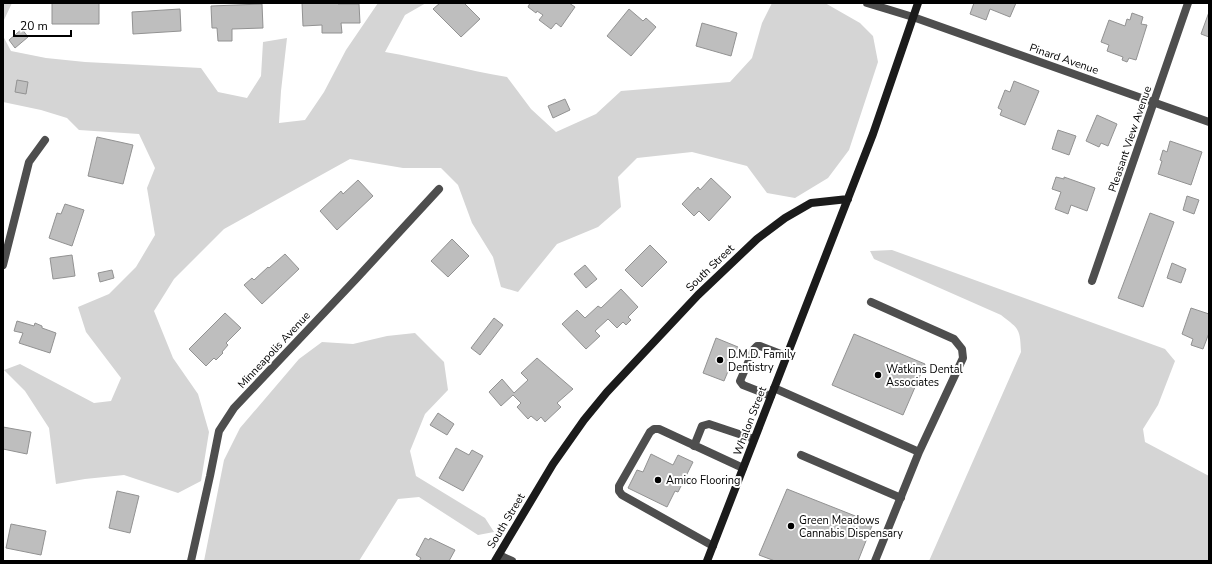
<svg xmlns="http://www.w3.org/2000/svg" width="1212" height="564" font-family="'Nunito Sans',sans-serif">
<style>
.green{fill:#d5d5d5}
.building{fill:#bebebe;stroke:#929292}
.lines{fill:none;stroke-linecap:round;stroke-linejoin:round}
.lane{stroke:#4e4e4e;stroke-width:8}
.street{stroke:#4e4e4e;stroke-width:8}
.secondary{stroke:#1b1b1b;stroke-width:8}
.poi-dot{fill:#000;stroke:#fff;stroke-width:1.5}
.labels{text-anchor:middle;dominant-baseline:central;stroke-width:4;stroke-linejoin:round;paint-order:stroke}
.street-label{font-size:11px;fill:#000;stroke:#fff}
.poi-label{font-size:11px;fill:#000;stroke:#fff;text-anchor:start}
</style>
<rect width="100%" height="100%" fill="#fff"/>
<path class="green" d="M 3,3 L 12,3 L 3,22 Z
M 378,3 L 426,3 L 405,15 L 385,52 C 426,59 466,70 507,77 L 531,109 L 556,132 L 596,114 L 621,91 L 730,82 L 752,58 L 762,23 L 772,3 L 825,3 L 860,23 L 873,36 L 878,62 L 849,150 L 828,178 L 795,198 L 767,193 L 747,166 L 692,152 L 637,158 L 618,177 L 621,207 L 598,227 L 557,244 L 518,292 L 501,287 L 493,257 L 472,223 L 458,185 L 441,168 L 403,168 L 350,159 L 224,229 L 174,279 L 154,311 L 173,358 L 198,394 L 209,432 L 201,481 L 178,493 L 124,475 L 85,479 L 56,484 L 49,428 L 25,391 L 4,370 L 20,364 L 94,403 L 111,401 L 121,378 L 86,332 L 78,307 L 109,294 L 136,267 L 155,235 L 147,188 L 155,168 L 139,134 L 79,130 L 67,118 L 41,110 L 3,102 L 3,36 L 11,51 L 46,58 L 85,62 L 201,68 L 218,92 L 247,98 L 261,76 L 263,42 L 287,38 L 281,91 L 279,123 L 305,120 L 324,92 L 346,50 Z
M 892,250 L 1165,349 L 1175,361 L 1158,405 L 1143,429 L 1145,442 L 1209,476 L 1209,561 L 929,561 L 1021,352 C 1020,328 1019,329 1001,315 L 874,259 L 870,251 Z
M 415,333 L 444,362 L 448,390 L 425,414 L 410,451 L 416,476 L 485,518 L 494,532 L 478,535 L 419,497 L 398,499 L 359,561 L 204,561 L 224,460 L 240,428 L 299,359 L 322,342 L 353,344 L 387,336 Z"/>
<path class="building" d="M 52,3 L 99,3 L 99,24 L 52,24 Z
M 302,3 L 338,3 L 338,4 L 359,4 L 360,23 L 341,23 L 342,33 L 322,33 L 322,25 L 303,26 Z
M 440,3 L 464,3 L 480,19 L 461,37 L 433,9 Z
M 530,3 L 569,3 L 575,7 L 561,27 L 556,23 L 551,29 L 539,20 L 543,15 L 537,11 L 536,13 L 528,7 Z
M 974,3 L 1016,3 L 1010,17 L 990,9 L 986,20 L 970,14 Z
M 262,4 L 263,28 L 232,29 L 232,41 L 218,41 L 217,28 L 212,28 L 211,6 Z
M 180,9 L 181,31 L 133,34 L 132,12 Z
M 629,9 L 643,21 L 646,18 L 656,27 L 631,56 L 607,36 Z
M 1209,12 L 1209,37 L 1201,34 Z
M 1132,13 L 1143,17 L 1141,24 L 1147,25 L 1136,60 L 1129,58 L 1127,62 L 1122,60 L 1123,57 L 1107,51 L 1109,45 L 1101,42 L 1109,20 L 1125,26 L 1127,19 L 1130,20 Z
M 702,23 L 737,33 L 731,56 L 696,46 Z
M 22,29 L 28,37 L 15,48 L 9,40 Z
M 17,80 L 28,82 L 26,94 L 15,92 Z
M 1014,81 L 1039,91 L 1025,125 L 1000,115 L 1002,110 L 998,108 L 1005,90 L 1010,92 Z
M 565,99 L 570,110 L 553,118 L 548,106 Z
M 1097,115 L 1117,124 L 1108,146 L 1101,143 L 1099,147 L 1086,141 Z
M 1058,130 L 1076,136 L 1069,155 L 1052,149 Z
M 97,137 L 133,145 L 123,184 L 88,176 Z
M 1170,141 L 1202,152 L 1191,185 L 1158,174 L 1162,161 L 1160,160 L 1163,150 L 1167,152 Z
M 1056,177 L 1064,179 L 1064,177 L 1095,188 L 1087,211 L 1071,205 L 1068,214 L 1055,209 L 1061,192 L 1052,189 Z
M 711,178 L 731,197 L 709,221 L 699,211 L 694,216 L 682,204 L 698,187 L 700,190 Z
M 358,180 L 373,196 L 337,230 L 320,211 L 341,191 L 343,194 Z
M 1187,196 L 1199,200 L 1194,214 L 1183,210 Z
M 65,204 L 84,210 L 72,246 L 49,238 L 57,213 L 61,214 Z
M 1150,213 L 1174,222 L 1143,307 L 1118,298 Z
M 452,239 L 469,256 L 448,277 L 431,261 Z
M 650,245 L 667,262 L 642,287 L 625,270 Z
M 285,254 L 299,269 L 262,304 L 244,285 L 252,278 L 254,280 L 268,267 L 269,268 Z
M 72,255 L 75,276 L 53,279 L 50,258 Z
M 1172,263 L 1186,269 L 1181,283 L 1167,278 Z
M 585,265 L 597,279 L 586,288 L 574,274 Z
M 112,270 L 114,278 L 100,282 L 98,273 Z
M 621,289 L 638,307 L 628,317 L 631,320 L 626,325 L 623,322 L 617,328 L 608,319 L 595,331 L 600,336 L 586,349 L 562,324 L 577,310 L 585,318 L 598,306 L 601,308 Z
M 1191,308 L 1209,314 L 1209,333 L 1203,349 L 1191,345 L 1193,339 L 1182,334 Z
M 225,313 L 241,328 L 226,343 L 228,345 L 222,352 L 223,353 L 216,360 L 214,358 L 206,366 L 189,349 Z
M 494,318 L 503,325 L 480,355 L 471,348 Z
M 17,321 L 34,326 L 35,323 L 42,326 L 42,328 L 56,333 L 50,353 L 19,343 L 23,333 L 14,331 Z
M 854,334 L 925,364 L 903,415 L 832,385 Z
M 716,338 L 738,347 L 724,381 L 703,373 Z
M 537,358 L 573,389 L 557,403 L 561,407 L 545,422 L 541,417 L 537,421 L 531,416 L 528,419 L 517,407 L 521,403 L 513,395 L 501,406 L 489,392 L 502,379 L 514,393 L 528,380 L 521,373 Z
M 438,413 L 454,424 L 447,435 L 430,425 Z
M 3,427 L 31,432 L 27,454 L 3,449 Z
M 456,448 L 469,455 L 472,450 L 483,456 L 463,491 L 439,478 Z
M 651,454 L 673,465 L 678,455 L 693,462 L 678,492 L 675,491 L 667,507 L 628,488 L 637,470 L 643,472 Z
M 787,489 L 873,523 L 858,561 L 775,561 L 759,555 Z
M 117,491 L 139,496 L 130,533 L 109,528 Z
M 11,524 L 46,531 L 41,555 L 6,548 Z
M 425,538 L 429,540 L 430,538 L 455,550 L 449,561 L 419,561 L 421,558 L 416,555 Z"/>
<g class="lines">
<path class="lane" d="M 774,388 L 919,452 L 963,358 L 962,349 L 954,339 L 871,302
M 771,396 L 743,385 L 740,381 L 754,349 L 757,346 L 760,346 L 786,356
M 694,446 L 702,426 L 709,424 L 754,439
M 801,455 L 901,498
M 713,546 L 622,495 L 619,491 L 619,486 L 650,432 L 654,429 L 659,429 L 743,468
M 499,555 L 512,561
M 875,561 L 919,452"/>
<path class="street" d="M 867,3 L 913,17 L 1209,122
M 3,265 L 29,162 L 45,140
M 1092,281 L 1188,3
M 191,561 L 210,476 L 219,431 L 234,408 L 356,279 L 439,189"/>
<path class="secondary" d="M 495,561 L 553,464 L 584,420 L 607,392 L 698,295 L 757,239 L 785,218 L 811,203 L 848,199
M 707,561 L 873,134 L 918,3"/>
</g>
<g class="poi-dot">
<circle cx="720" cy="360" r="4"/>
<circle cx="878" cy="375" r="4"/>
<circle cx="658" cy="480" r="4"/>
<circle cx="791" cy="526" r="4"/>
</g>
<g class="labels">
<g class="street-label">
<text transform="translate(1064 59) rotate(19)">Pinard Avenue</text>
<text transform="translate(1130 139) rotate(-71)">Pleasant View Avenue</text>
<text transform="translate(710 268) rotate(-44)">South Street</text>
<text transform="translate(274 350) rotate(-47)">Minneapolis Avenue</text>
<text transform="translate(750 421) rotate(-69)">Whalon Street</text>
<text transform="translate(506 521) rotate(-59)">South Street</text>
</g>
<g class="poi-label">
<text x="728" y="354">D.M.D. Family<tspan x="728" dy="13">Dentistry</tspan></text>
<text x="886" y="369">Watkins Dental<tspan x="886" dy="13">Associates</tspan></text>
<text x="666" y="480">Amico Flooring</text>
<text x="799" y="520">Green Meadows<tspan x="799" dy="13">Cannabis Dispensary</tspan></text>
</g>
</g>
<rect width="1212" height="564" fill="none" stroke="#000000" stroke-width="8"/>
<path d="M14 30v6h57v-6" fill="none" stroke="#000000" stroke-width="2"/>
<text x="20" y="30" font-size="12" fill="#000000" stroke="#ffffff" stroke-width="3" paint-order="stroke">20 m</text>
</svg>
